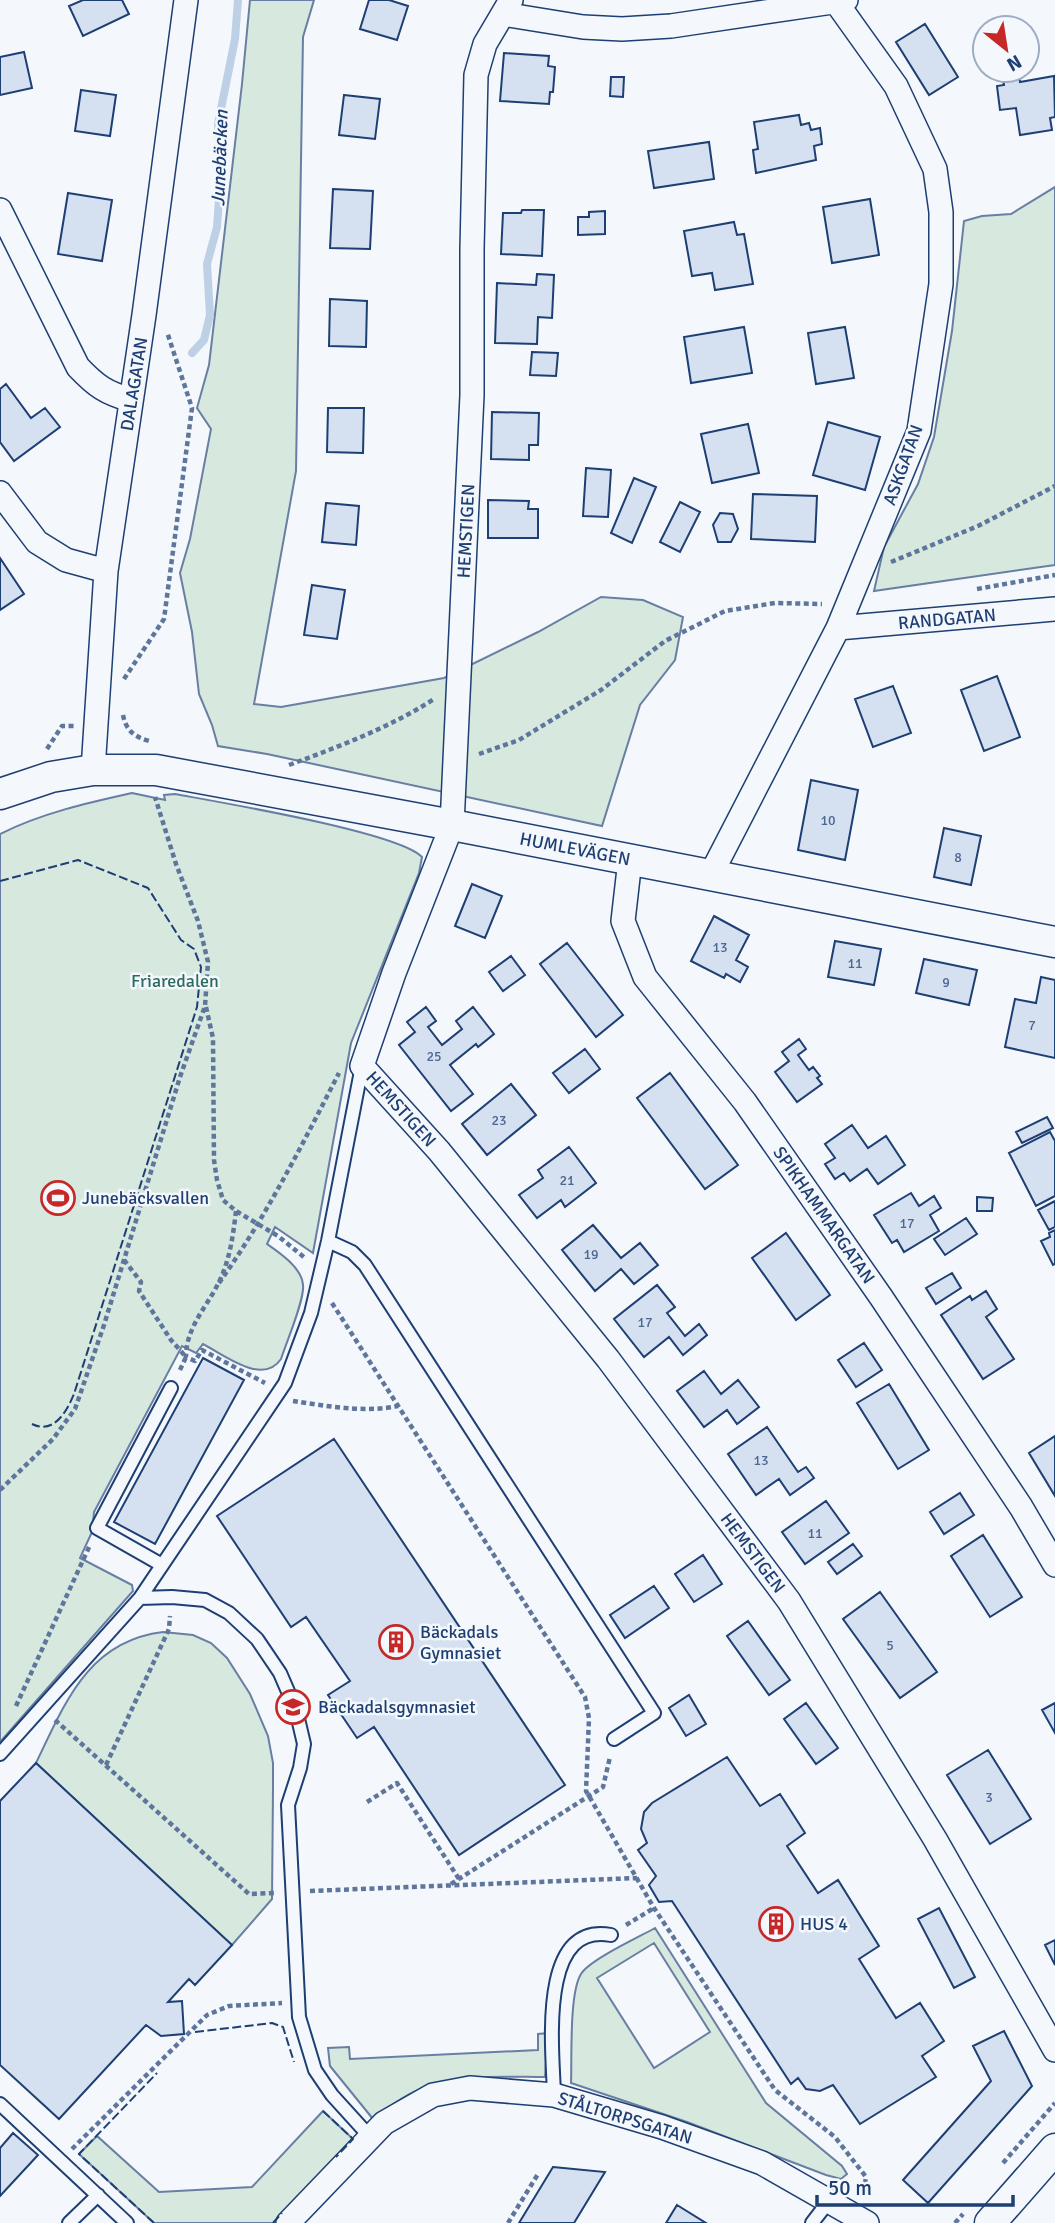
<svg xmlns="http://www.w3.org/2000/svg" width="1055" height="2223" font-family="Signika,sans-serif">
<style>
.green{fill:#d7e8df;stroke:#687fa3;stroke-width:2;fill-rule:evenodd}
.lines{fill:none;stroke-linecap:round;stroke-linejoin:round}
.stream{stroke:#bed0e5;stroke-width:8}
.building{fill:#d5e0f0;stroke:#1d3f73;stroke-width:2}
.service-casing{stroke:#1d3f73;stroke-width:16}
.minor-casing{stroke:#1d3f73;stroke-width:26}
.tertiary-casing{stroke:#1d3f73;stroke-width:33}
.path{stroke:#5e769c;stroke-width:4.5;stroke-dasharray:5 3.5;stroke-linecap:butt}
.service{stroke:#f4f7fb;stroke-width:12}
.minor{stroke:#f4f7fb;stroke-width:23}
.tertiary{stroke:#f4f7fb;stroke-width:30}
.fence{stroke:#1d3f73;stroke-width:2;stroke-dasharray:9 3.5;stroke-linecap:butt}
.labels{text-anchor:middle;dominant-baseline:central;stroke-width:5;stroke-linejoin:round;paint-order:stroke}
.number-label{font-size:14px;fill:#4b6792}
.street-label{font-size:18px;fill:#1d3f73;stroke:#f4f7fb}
.park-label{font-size:18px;fill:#2c6c60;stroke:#f4f7fb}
.poi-label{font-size:18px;fill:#1d3f73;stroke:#f4f7fb;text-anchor:start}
.water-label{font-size:19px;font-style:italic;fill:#1d3f73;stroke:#f4f7fb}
</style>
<rect width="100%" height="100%" fill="#f4f7fb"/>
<path class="green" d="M 250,0 L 314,0 L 303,37 L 296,471 L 254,704 L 281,707 L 444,678 L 538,632 L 601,597 L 643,600 L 683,617 L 675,660 L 640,705 L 602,826 L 267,754 L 218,746 L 212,725 L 199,694 L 192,632 L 180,573 L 190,539 L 211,429 L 197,408 L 209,365 L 242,84 Z
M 1055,187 L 1055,565 L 874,591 L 884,547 L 918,484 L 934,437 L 952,331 L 964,221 L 982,216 L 1011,214 Z
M 132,793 L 165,800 L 164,795 L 175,794 C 218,802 398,832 422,857 L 419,873 L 351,1043 L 313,1253 L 275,1227 L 267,1244 C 280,1253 302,1268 303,1285 C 305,1299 286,1343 281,1359 C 263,1386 224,1355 203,1344 L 196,1353 L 182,1346 L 94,1512 L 92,1532 L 80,1558 L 132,1585 L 133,1591 L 0,1742 L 0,834 C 42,813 87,803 132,793 Z
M 163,1632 L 193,1635 L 211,1643 L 227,1658 L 250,1694 L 268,1736 L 273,1763 L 273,1789 L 272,1899 L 232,1945 L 36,1763 C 65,1703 88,1641 163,1632 Z
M 655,1928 L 766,2103 L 842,2166 L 847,2174 L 841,2179 L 826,2175 L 687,2122 L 571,2083 C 572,2059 569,1993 581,1974 C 589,1960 639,1937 655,1928 ZM 654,1943 L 710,2032 L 654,2068 L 597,1978 Z
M 548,2033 L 545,2077 C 502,2077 454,2073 414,2092 C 399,2099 386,2109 373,2119 L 330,2066 L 328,2048 L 349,2047 L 350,2059 L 538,2050 L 538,2034 Z
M 323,2111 L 353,2139 L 273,2223 L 154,2223 L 79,2154 L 97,2136 L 159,2192 L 252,2187 Z"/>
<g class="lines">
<path class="stream" d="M 192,353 L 204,340 L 210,315 L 207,264 L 217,227 L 221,171 L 218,124 L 235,39 L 238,0"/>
</g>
<path class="building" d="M 83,0 L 122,0 L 129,14 L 83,36 L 69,6 Z
M 369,0 L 389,0 L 408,6 L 397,40 L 360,29 Z
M 925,24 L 958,77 L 929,95 L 896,42 Z
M 24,52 L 32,88 L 0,95 L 0,57 Z
M 504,53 L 549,56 L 548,66 L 555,67 L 553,92 L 550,92 L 549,104 L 500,101 Z
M 1001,70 L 1018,70 L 1020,82 L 1054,76 L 1055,117 L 1050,118 L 1052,130 L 1020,135 L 1016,108 L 1000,110 L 997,86 L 1004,85 Z
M 611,77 L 624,77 L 623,97 L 610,96 Z
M 81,90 L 116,95 L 110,136 L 75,131 Z
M 344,95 L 380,99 L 375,139 L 339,135 Z
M 799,115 L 801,125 L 809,123 L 811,130 L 820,128 L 822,144 L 814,146 L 816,160 L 756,173 L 753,150 L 758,149 L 754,122 Z
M 709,142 L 714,179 L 654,188 L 648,151 Z
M 333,189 L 373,191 L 370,249 L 330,248 Z
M 68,193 L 112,200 L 102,261 L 58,254 Z
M 870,199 L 879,255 L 832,263 L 823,207 Z
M 522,210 L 544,210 L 542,256 L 501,254 L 503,213 L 521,213 Z
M 605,211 L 605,234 L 578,235 L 578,217 L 589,217 L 589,212 Z
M 734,222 L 737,235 L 744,234 L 753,284 L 715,290 L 712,273 L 692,276 L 684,231 Z
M 537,274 L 554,275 L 552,318 L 538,317 L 537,344 L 495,343 L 497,283 L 536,285 Z
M 330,299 L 367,301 L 366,347 L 329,346 Z
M 744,327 L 752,373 L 691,383 L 684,337 Z
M 845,327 L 854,378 L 816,384 L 808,333 Z
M 532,352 L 558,353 L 556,376 L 530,375 Z
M 6,384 L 31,418 L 45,408 L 60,427 L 14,461 L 0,442 L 0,389 Z
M 328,408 L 364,408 L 363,453 L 327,452 Z
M 492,412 L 539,413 L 538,445 L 529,445 L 529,460 L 491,459 Z
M 828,422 L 880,437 L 865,490 L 813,475 Z
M 748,424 L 759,473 L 712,483 L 701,434 Z
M 586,468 L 611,470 L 608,517 L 583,516 Z
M 634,478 L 656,487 L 632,543 L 611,533 Z
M 753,494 L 817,496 L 815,542 L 751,539 Z
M 488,500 L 529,501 L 528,509 L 538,509 L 538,538 L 488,538 Z
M 680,502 L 700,512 L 680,552 L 660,542 Z
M 326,503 L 359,506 L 356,545 L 322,542 Z
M 720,513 L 733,514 L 738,529 L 731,542 L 718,542 L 713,525 Z
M 0,558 L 24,594 L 0,610 Z
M 312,585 L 345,590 L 337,639 L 304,635 Z
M 997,676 L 1020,737 L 984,751 L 961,690 Z
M 893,686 L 911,733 L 873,747 L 855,699 Z
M 811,780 L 858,790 L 845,860 L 798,850 Z
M 944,828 L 981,836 L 971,885 L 934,877 Z
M 472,884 L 502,896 L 485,938 L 455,926 Z
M 714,916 L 749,935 L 736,960 L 748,967 L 740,982 L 726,974 L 724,978 L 691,961 Z
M 835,941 L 881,949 L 874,985 L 828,977 Z
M 567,943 L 623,1015 L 596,1037 L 540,964 Z
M 511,956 L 525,975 L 503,991 L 489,972 Z
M 924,959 L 977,970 L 969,1005 L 916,993 Z
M 1041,977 L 1055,980 L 1055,1058 L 1005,1047 L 1015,999 L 1036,1003 Z
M 426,1007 L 436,1021 L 428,1027 L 442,1045 L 462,1029 L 456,1021 L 473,1007 L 494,1034 L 478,1047 L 476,1044 L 450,1065 L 473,1094 L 451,1111 L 399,1045 L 415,1032 L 407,1022 Z
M 799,1039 L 806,1049 L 798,1055 L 809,1070 L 813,1067 L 820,1076 L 817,1078 L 822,1084 L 797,1102 L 775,1072 L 789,1061 L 782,1052 Z
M 585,1049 L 600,1069 L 569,1093 L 553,1073 Z
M 670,1073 L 738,1165 L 705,1189 L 637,1098 Z
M 511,1084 L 536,1115 L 487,1155 L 462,1124 Z
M 1047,1117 L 1053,1128 L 1022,1143 L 1016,1132 Z
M 852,1125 L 868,1148 L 886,1136 L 905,1165 L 878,1184 L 867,1169 L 850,1181 L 844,1173 L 835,1179 L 825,1164 L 835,1158 L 825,1144 Z
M 1050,1132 L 1055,1141 L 1055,1196 L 1036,1206 L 1009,1153 Z
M 569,1147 L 596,1183 L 565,1207 L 561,1200 L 537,1218 L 519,1195 L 543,1178 L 538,1170 Z
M 911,1193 L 919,1206 L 934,1196 L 941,1208 L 930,1215 L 939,1231 L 904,1252 L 897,1240 L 892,1243 L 874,1215 Z
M 977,1197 L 993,1198 L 992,1211 L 977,1211 Z
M 1055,1201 L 1055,1227 L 1049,1230 L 1038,1210 Z
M 966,1218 L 977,1234 L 945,1255 L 934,1239 Z
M 593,1225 L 621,1258 L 640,1243 L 658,1265 L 634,1284 L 621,1269 L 595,1291 L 562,1250 Z
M 1055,1230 L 1055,1264 L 1053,1265 L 1041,1241 L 1050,1237 L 1049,1233 Z
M 786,1233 L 830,1295 L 796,1320 L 752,1258 Z
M 952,1273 L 961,1288 L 936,1304 L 926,1288 Z
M 657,1285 L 675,1307 L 667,1313 L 685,1336 L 699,1324 L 707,1335 L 683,1355 L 669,1337 L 644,1357 L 614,1319 Z
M 986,1291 L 997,1309 L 986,1317 L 1014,1359 L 983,1379 L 941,1315 L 970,1296 L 972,1300 Z
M 864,1343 L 882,1370 L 856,1387 L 838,1360 Z
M 203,1358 L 244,1380 L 155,1544 L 114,1522 Z
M 704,1371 L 721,1394 L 738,1380 L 759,1407 L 737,1424 L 727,1410 L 704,1427 L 677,1391 Z
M 889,1384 L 929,1450 L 898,1469 L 857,1403 Z
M 767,1427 L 798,1472 L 806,1467 L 814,1478 L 790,1495 L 779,1479 L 756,1495 L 728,1454 Z
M 1055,1436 L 1055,1496 L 1029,1453 Z
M 334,1439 L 565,1785 L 459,1855 L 374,1727 L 357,1738 L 328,1695 L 350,1681 L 306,1617 L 291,1627 L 217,1516 Z
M 960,1493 L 974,1515 L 944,1534 L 930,1512 Z
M 826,1501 L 849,1533 L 805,1564 L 782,1532 Z
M 983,1535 L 1022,1597 L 990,1617 L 951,1556 Z
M 853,1544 L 862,1556 L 837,1574 L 828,1562 Z
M 703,1555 L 722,1584 L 694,1602 L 675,1574 Z
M 654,1586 L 669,1608 L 625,1638 L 610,1615 Z
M 880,1592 L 937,1672 L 900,1698 L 843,1619 Z
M 748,1621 L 790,1680 L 769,1695 L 727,1636 Z
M 689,1695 L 706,1724 L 686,1736 L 669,1708 Z
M 806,1703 L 838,1748 L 816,1764 L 784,1719 Z
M 1055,1703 L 1055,1733 L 1042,1710 Z
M 988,1750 L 1031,1819 L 990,1844 L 947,1775 Z
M 727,1757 L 760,1806 L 780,1794 L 805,1833 L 787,1846 L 818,1893 L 838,1880 L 879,1946 L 859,1959 L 896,2018 L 920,2003 L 944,2041 L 922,2056 L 936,2077 L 860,2124 L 833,2085 L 820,2091 L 806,2089 L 798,2078 L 791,2084 L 672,1901 L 659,1902 L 649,1885 L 656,1876 L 638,1850 L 647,1843 L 641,1829 L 644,1812 L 652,1803 Z
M 36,1763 L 232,1945 L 195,1985 L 189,1979 L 168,2002 L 182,2001 L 184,2034 L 161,2036 L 146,2025 L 59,2119 L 0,2065 L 0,1801 Z
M 939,1908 L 975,1977 L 954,1988 L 918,1919 Z
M 1055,1940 L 1055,1965 L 1045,1945 Z
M 1004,2031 L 1032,2086 L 928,2203 L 903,2180 L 991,2081 L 973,2046 Z
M 13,2133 L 38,2155 L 0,2196 L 0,2148 Z
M 553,2167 L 605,2172 L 574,2223 L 519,2223 Z
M 677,2205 L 706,2223 L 666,2223 Z"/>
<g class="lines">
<g class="service-casing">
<path id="service" d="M 328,1241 L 352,1252 L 365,1265 L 654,1713 L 614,1739
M 162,1565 L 97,1528 L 171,1388
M 140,1598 L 172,1597 L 205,1600 L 229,1613 L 257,1639 L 280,1673 L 296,1710 L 304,1744 L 300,1768 L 288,1805 L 299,2017 L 315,2070 L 332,2095 L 371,2138
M 0,1754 L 140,1598 L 285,1383 L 311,1313 L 328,1241 L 362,1066
M 554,2095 C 553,2052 537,1921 611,1935
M 0,2104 L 127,2223
M 69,2223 L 98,2195
M 812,2223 L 829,2201"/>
</g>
<g class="minor-casing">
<path id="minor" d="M 511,0 L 485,44 L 476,75 L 472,249 L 472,395 L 452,825 L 394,973 L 362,1066 L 439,1151 L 608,1359 L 789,1601 L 935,1839 L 1055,2050
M 503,14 L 583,27 L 622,29 L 671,26 L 846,0
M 0,210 L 78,367 C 96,386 106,393 131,400
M 0,493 L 37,542 L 66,560 L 106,571
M 838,628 L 1055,609
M 93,770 L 106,571 L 144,315 L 186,0
M 630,860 L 623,921 L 645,977 L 745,1102 L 881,1297 L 1021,1507 L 1055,1565
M 710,876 L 838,628 L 919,431 L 941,284 L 941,212 L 935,169 L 896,86 L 836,2
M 288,2223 L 384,2123 L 433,2095 L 470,2088 L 554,2095 L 662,2127 L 762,2163 L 867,2223"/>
</g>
<g class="tertiary-casing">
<path id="tertiary" d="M 0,794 L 51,777 L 93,770 L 156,770 L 452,825 L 1055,942
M 990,2223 L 1055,2149"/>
</g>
<path class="path" d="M 891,562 L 978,526 L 1055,486
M 977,589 L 1055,575
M 124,679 L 164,619 L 192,408 L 167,332
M 123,715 C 126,731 135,737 149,741
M 47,749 L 62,726 L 74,726
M 479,754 L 519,740 L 601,690 L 665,641 L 725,611 L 775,603 L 822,604
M 289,765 C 340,746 389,728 434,699
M 206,1007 L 213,1038 L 214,1160 L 217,1180 L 223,1200 L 236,1211 L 278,1236 L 305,1258
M 236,1211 C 233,1236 230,1259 219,1282 C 207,1307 186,1327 186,1357 L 195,1361 L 202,1350 L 265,1383
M 124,1260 L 141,1282 L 139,1291 L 171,1340 L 186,1357 L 179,1372
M 219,1283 C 266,1217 302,1145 339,1073
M 332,1303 L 585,1697 L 589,1718 L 586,1791 L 654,1908 L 775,2090 L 835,2137 L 866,2177 L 863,2196
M 293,1401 C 326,1406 364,1413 398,1406
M 0,1490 L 53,1439 L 75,1409 L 104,1325 L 180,1077 L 205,1006 L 208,962 L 198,921 L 176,864 L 155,797
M 16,1706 L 90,1545
M 55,1720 L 249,1894 L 274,1893
M 106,1765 L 169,1629 L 170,1616
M 367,1802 L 397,1783 L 459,1879
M 451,1884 L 603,1787 L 610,1757
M 310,1891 L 637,1878
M 626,1925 L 654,1908
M 72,2149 L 207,2015 L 229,2006 L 282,2003
M 1003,2163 L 1055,2103
M 508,2223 L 538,2174
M 955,2223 L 963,2214"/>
<use href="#service" class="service"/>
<use href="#minor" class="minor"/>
<use href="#tertiary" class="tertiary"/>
<path class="fence" d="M 0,881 L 78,860 L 148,888 L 181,940 L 194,949 L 201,967 L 197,1007 L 74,1394 C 67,1411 54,1435 32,1424
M 195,2032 L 272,2023 L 283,2027 L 294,2062
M 323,2111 L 353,2139 L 336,2157
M 154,2223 L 79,2154 L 157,2073
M 273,2223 L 282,2213"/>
</g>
<defs>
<g id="stadium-ring" transform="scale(1.75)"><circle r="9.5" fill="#f4f7fb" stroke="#c62828" stroke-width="1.5"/><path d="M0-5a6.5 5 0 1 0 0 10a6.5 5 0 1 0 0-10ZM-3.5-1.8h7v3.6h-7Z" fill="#c62828"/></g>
<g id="building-ring" transform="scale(1.75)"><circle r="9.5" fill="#f4f7fb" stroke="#c62828" stroke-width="1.5"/><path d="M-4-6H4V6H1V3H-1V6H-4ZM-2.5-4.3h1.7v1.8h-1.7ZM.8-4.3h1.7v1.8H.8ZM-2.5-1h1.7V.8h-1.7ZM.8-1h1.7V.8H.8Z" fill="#c62828"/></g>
<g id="school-ring" transform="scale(1.75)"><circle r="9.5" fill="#f4f7fb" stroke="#c62828" stroke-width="1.5"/><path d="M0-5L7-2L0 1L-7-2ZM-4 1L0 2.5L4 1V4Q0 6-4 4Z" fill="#c62828"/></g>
</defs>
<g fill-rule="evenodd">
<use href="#stadium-ring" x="58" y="1198"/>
<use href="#building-ring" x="396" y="1642"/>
<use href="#school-ring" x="293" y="1707"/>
<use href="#building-ring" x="776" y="1924"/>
</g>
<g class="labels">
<g class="number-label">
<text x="828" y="820">10</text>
<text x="958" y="857">8</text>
<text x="720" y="947">13</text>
<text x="855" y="963">11</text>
<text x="946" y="982">9</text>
<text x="1032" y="1025">7</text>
<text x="434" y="1056">25</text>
<text x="499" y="1120">23</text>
<text x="567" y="1180">21</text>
<text x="907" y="1223">17</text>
<text x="591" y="1254">19</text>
<text x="645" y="1322">17</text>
<text x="761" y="1460">13</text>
<text x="815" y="1533">11</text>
<text x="890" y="1645">5</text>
<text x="989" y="1797">3</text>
</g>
<g class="street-label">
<text transform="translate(134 384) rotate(-81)">DALAGATAN</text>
<text transform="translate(903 465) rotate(-70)">ASKGATAN</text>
<text transform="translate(466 531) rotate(-87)">HEMSTIGEN</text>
<text transform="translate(947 619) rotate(-5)">RANDGATAN</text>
<text transform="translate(575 849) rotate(11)">HUMLEVÄGEN</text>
<text transform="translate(401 1109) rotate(48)">HEMSTIGEN</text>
<text transform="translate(824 1215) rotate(55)">SPIKHAMMARGATAN</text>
<text transform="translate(753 1553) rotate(53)">HEMSTIGEN</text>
<text transform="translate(625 2118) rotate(17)">STÅLTORPSGATAN</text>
</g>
<g class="park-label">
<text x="175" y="981">Friaredalen</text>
</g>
<g class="poi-label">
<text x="82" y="1198">Junebäcksvallen</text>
<text x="420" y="1632">Bäckadals<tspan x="420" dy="21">Gymnasiet</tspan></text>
<text x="318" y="1707">Bäckadalsgymnasiet</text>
<text x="800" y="1924">HUS 4</text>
</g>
<g class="water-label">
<text transform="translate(220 158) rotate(-88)">Junebäcken</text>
</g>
</g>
<g transform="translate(1006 49) rotate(150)"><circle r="33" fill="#f4f7fb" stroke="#9eadc5" stroke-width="2"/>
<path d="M0-5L12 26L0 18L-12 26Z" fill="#c62828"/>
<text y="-10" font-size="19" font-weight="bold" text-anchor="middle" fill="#1d3f73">N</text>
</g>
<path d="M817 2195v10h196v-10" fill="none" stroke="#1d3f73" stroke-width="3.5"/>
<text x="828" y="2195" font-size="21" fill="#1d3f73" stroke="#f4f7fb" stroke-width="5" paint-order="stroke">50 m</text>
</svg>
